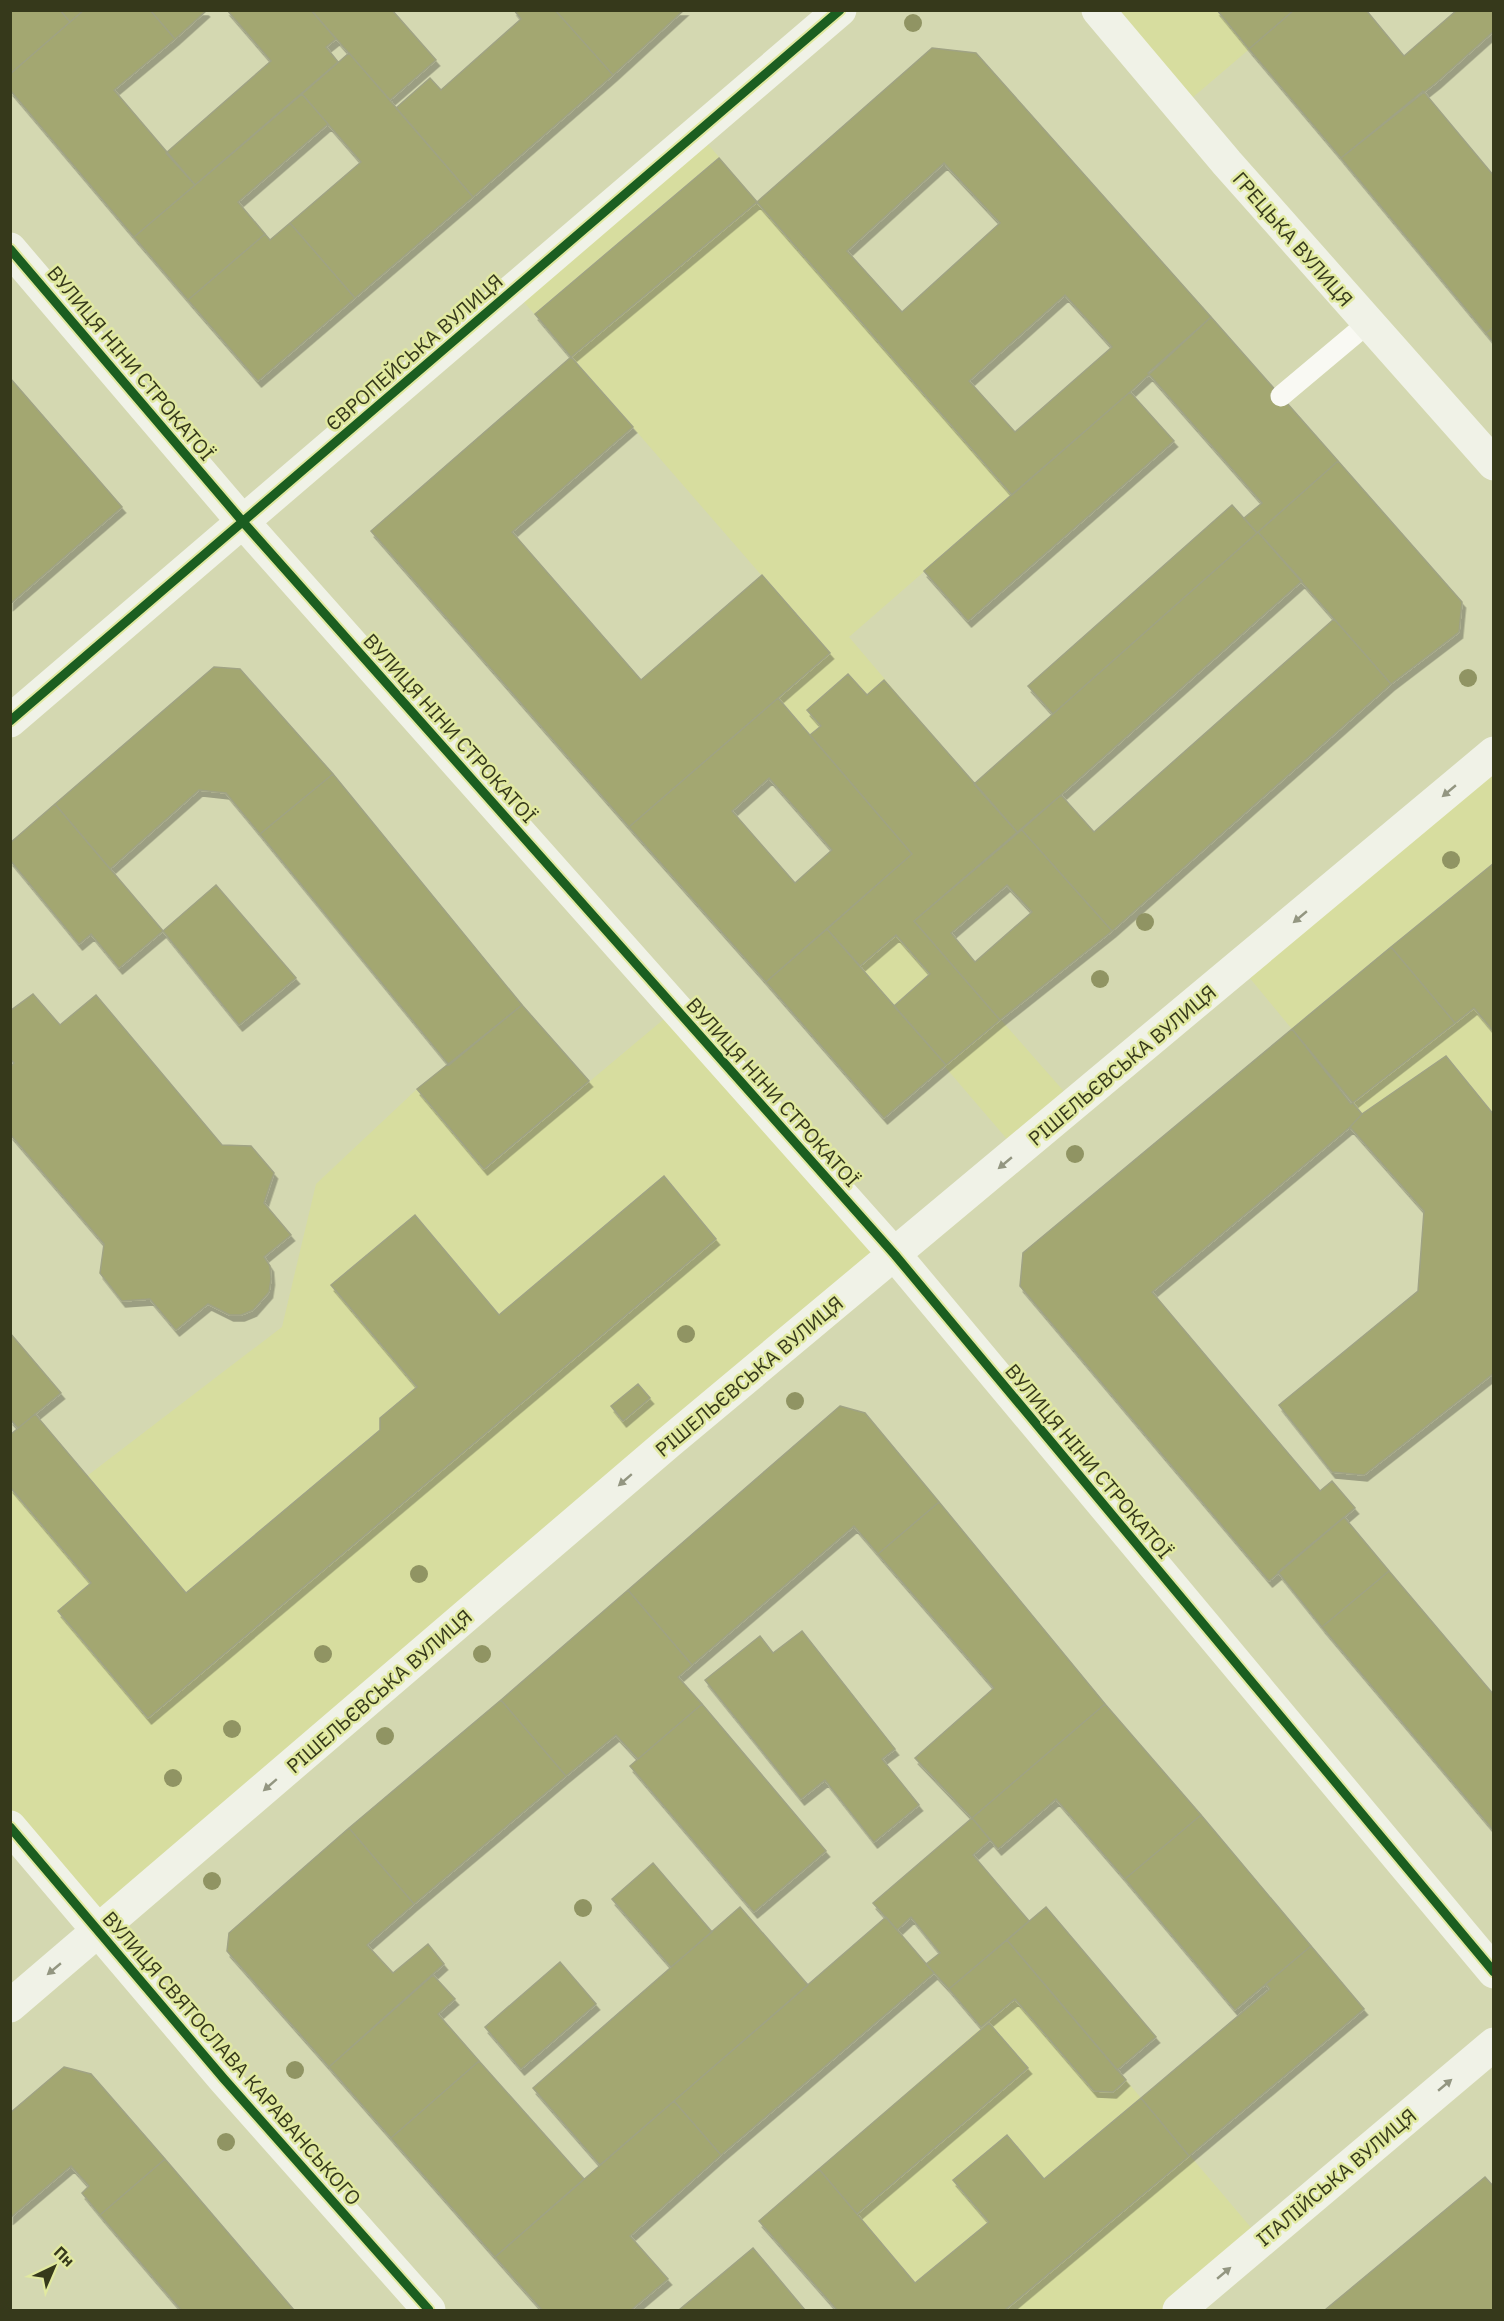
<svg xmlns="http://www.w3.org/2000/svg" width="1504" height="2321" font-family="'IBM Plex Sans',sans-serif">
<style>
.built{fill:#d7dd9f}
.building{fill:#a3a771;stroke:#a0a384;stroke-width:1.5;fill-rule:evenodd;filter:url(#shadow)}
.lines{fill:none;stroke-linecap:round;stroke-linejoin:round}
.lane{stroke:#f9f9f3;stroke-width:21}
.secondary{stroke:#f0f2e7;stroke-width:33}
.cycleway-casing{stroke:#e1e9a0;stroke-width:13}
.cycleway{stroke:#1b5e20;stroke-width:9}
.tree{fill:#909463}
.oneway{fill:#939681}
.labels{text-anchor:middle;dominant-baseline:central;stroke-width:5;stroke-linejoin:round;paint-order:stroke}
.street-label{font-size:20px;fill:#36391b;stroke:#e1e9a0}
</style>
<defs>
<filter id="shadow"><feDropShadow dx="3.5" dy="6" stdDeviation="0" flood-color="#0004"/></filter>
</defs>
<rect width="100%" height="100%" fill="#d4d8b1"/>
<path class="built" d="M 1107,11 L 1294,11 L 1185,104 Z
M 706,142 L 1012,495 L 849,637 L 974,784 L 914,921 L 1068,1096 L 1012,1145 L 827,929 L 912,854 L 778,698 L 829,653 L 523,301 Z
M 1493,760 L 1493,1115 L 1362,1114 L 1244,971 Z
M 676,1009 L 884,1255 L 99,1930 L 11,1822 L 10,1435 L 87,1476 L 282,1327 L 316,1184 L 417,1089 L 485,1169 Z
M 1007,1940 L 1259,2237 L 1170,2310 L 837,2310 L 759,2221 L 981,2028 L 949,1989 Z"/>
<path class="building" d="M 10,10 L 60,10 L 70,22 L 10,74 Z
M 60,10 L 84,10 L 70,22 Z
M 84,10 L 150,10 L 175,39 L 114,90 L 195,185 L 134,237 L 10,90 L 10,74 Z
M 150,10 L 205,10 L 206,11 L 175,39 Z
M 227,10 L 311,10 L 336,39 L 326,47 L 338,62 L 195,185 L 166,153 L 271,61 Z
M 311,10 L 392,10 L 436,60 L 390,100 Z
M 514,10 L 555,10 L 613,75 L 473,197 L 396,108 L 430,78 L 441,90 L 521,19 Z
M 555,10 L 684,10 L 613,75 Z
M 1217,10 L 1294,10 L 1249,49 Z
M 1294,10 L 1366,10 L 1404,56 L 1457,10 L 1494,10 L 1494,31 L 1437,82 L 1341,158 L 1249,49 Z
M 932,48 L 976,53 L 1211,317 L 1130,392 L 1012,495 L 757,202 ZM 944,163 L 1000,223 L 902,312 L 847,251 ZM 1065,295 L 1112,347 L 1015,432 L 969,381 Z
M 349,53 L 473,197 L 355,298 L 290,223 L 361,162 L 302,94 Z
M 1423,91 L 1494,176 L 1494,327 L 1486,333 L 1341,158 Z
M 302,94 L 328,124 L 238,202 L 265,234 L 188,300 L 134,237 Z
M 719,158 L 757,202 L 571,357 L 535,314 Z
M 290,223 L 355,298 L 258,381 L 188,300 L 265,234 L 270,240 Z
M 1211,317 L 1338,461 L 1257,533 L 1244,518 L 1262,503 L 1148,373 Z
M 1494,327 L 1494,343 L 1486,333 Z
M 571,357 L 633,427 L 512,532 L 641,680 L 762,575 L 830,653 L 629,827 L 371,531 Z
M 10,378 L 122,507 L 10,604 Z
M 1130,392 L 1174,441 L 968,621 L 924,571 Z
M 1338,461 L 1462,602 L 1459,632 L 1391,684 L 1258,532 Z
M 1232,505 L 1257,533 L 1053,714 L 1028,686 Z
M 1258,532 L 1302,581 L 1018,833 L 974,784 Z
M 1334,619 L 1391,684 L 1112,931 L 1021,829 L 1061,795 L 1094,832 Z
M 214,667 L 240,669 L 333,774 L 260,834 L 226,793 L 199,790 L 110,869 L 55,804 Z
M 848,674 L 867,695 L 884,680 L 1018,833 L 914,921 L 1000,1020 L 946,1065 L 894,1006 L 930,974 L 896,935 L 860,966 L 827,929 L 912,854 L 810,735 L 821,726 L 807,710 Z
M 778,698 L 912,854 L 766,982 L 629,827 ZM 769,778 L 832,850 L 795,883 L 732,811 Z
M 333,774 L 522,1005 L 449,1065 L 260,834 Z
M 55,804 L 163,931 L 119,968 L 91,934 L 79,944 L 10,860 L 10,843 Z
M 1021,829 L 1112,931 L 1000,1020 L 914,921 ZM 1007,885 L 1032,912 L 975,962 L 951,933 Z
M 1494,863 L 1494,1032 L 1474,1008 L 1455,1023 L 1391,947 Z
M 216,885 L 296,978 L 239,1025 L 163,931 Z
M 827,929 L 946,1065 L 884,1118 L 766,982 Z
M 1391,947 L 1455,1023 L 1351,1104 L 1292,1029 Z
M 33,994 L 60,1025 L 96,995 L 222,1145 L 251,1146 L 274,1173 L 264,1203 L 291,1235 L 264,1257 L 270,1266 L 271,1279 L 269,1292 L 253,1310 L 241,1315 L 230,1315 L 208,1304 L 176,1330 L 150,1299 L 122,1301 L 100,1273 L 104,1244 L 10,1134 L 10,1067 L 14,1063 L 10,1059 L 10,1011 Z
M 522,1005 L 589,1081 L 484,1169 L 417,1089 Z
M 1292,1029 L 1362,1114 L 1350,1127 L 1152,1292 L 1320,1491 L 1332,1481 L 1355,1508 L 1269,1581 L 1020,1286 L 1023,1253 Z
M 1446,1056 L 1494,1115 L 1494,1373 L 1364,1475 L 1332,1472 L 1279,1405 L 1418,1291 L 1424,1211 L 1350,1127 L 1362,1114 Z
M 664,1176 L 716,1239 L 148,1718 L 58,1611 L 91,1583 L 10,1487 L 10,1435 L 35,1414 L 186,1593 L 380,1430 L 380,1418 L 417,1387 L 331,1285 L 415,1215 L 499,1315 Z
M 10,1333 L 61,1393 L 18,1428 L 10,1419 Z
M 638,1384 L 650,1398 L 623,1421 L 611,1406 Z
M 840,1406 L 865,1413 L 939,1502 L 878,1554 L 854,1526 L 692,1665 L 628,1590 Z
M 939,1502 L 1105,1704 L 972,1818 L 915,1758 L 994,1688 L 878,1554 Z
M 1344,1517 L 1389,1571 L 1322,1627 L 1278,1572 Z
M 1389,1571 L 1494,1695 L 1494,1831 L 1322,1627 Z
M 628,1590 L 692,1665 L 678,1677 L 702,1704 L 638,1759 L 616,1735 L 566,1776 L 501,1700 Z
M 802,1631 L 895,1749 L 882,1759 L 919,1805 L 874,1842 L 825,1780 L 801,1799 L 705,1680 L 760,1636 L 773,1653 Z
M 501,1700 L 566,1776 L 414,1904 L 349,1828 Z
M 702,1704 L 826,1851 L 754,1912 L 630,1766 Z
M 1105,1704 L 1201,1815 L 1125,1879 L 1056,1799 L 998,1849 L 972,1818 Z
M 1201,1815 L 1311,1946 L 1235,2010 L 1125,1879 Z
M 972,1818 L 990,1840 L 973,1855 L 1029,1921 L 949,1989 L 926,1964 L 940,1953 L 911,1917 L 897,1930 L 873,1903 Z
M 349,1828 L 414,1904 L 367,1945 L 393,1973 L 428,1944 L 444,1964 L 329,2067 L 227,1951 L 229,1933 Z
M 653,1863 L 712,1932 L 671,1967 L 612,1899 Z
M 740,1907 L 808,1985 L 600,2165 L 533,2088 Z
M 1046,1907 L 1156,2037 L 1117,2070 L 1007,1940 Z
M 886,1917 L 934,1973 L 721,2155 L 674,2101 Z
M 1007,1940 L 1126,2080 L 1113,2092 L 1094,2091 L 1015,1999 L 981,2027 L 949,1989 Z
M 1311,1946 L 1364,2009 L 1189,2156 L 1141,2098 L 1270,1989 L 1266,1984 Z
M 560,1962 L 596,2004 L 521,2069 L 485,2027 Z
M 433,1975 L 455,1999 L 438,2014 L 479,2061 L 391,2138 L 329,2067 Z
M 989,2023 L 1028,2068 L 857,2214 L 819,2169 Z
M 479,2061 L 584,2179 L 495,2257 L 391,2138 Z
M 64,2067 L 91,2074 L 165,2159 L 100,2215 L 82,2193 L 89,2186 L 71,2166 L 10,2218 L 10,2113 Z
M 1141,2098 L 1189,2156 L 1005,2310 L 837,2310 L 759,2221 L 819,2169 L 915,2283 L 989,2222 L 953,2180 L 1007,2135 L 1044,2179 Z
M 674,2101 L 721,2155 L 630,2236 L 668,2279 L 631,2310 L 542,2310 L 495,2257 Z
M 165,2159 L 294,2310 L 181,2310 L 100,2215 Z
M 1485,2177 L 1494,2187 L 1494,2310 L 1325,2310 Z
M 753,2248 L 805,2310 L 679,2310 Z"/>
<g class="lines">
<path class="lane" d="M 1281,396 L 1368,323"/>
<path class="secondary" d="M 1098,10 L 1227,163 L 1494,464
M 10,249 L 243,522 L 895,1255 L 1494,1972
M 10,721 L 840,10
M 10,1827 L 224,2079 L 429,2310
M 10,2006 L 669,1442 L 1494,753
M 1179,2310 L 1494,2044"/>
<g class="cycleway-casing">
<path id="cycleway" d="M 10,249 L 243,522 L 895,1255 L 1494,1972
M 10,721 L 840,10
M 10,1827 L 224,2079 L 429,2310"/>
</g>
<use href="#cycleway" class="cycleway"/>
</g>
<g class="tree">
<circle cx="913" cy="23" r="9"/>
<circle cx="1468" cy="678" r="9"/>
<circle cx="1451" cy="860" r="9"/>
<circle cx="1145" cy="922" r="9"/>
<circle cx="1100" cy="979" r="9"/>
<circle cx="1075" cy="1154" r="9"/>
<circle cx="686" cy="1334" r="9"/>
<circle cx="795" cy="1401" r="9"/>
<circle cx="419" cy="1574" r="9"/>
<circle cx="323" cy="1654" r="9"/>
<circle cx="482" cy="1654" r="9"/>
<circle cx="232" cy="1729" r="9"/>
<circle cx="385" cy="1736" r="9"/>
<circle cx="173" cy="1778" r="9"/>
<circle cx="212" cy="1881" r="9"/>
<circle cx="583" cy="1908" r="9"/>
<circle cx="295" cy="2070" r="9"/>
<circle cx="226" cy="2142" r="9"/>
</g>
<defs><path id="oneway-solid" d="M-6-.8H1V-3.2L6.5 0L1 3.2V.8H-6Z" transform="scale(1.5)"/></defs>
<g class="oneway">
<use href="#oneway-solid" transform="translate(1449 791) rotate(140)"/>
<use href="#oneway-solid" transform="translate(1300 917) rotate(140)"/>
<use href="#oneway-solid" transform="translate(1005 1163) rotate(140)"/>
<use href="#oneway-solid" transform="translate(625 1480) rotate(139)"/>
<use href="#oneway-solid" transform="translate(270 1785) rotate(139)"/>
<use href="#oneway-solid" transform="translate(54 1969) rotate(140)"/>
<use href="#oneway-solid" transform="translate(1445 2085) rotate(-40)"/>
<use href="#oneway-solid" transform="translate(1224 2273) rotate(-40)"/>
</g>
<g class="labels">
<g class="street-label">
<text transform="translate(1293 239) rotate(49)">ГРЕЦЬКА ВУЛИЦЯ</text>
<text transform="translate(414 352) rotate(-41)">ЄВРОПЕЙСЬКА ВУЛИЦЯ</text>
<text transform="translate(131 363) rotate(50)">ВУЛИЦЯ НІНИ СТРОКАТОЇ</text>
<text transform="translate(450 728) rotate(48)">ВУЛИЦЯ НІНИ СТРОКАТОЇ</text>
<text transform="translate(1122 1065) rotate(-40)">РІШЕЛЬЄВСЬКА ВУЛИЦЯ</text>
<text transform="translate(773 1092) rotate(48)">ВУЛИЦЯ НІНИ СТРОКАТОЇ</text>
<text transform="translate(749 1376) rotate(-40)">РІШЕЛЬЄВСЬКА ВУЛИЦЯ</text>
<text transform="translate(1089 1461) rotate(50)">ВУЛИЦЯ НІНИ СТРОКАТОЇ</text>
<text transform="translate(379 1691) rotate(-41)">РІШЕЛЬЄВСЬКА ВУЛИЦЯ</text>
<text transform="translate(232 2058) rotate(49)">ВУЛИЦЯ СВЯТОСЛАВА КАРАВАНСЬКОГО</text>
<text transform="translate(1336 2177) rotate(-40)">ІТАЛІЙСЬКА ВУЛИЦЯ</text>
</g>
</g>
<rect width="1504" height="2321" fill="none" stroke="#36391b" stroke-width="24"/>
<g transform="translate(54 2267) rotate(44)" stroke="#e1e9a0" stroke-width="4.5" paint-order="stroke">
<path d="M0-4.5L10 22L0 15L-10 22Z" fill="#36391b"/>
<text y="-9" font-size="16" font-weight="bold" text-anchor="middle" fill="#36391b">Пн</text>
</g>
</svg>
